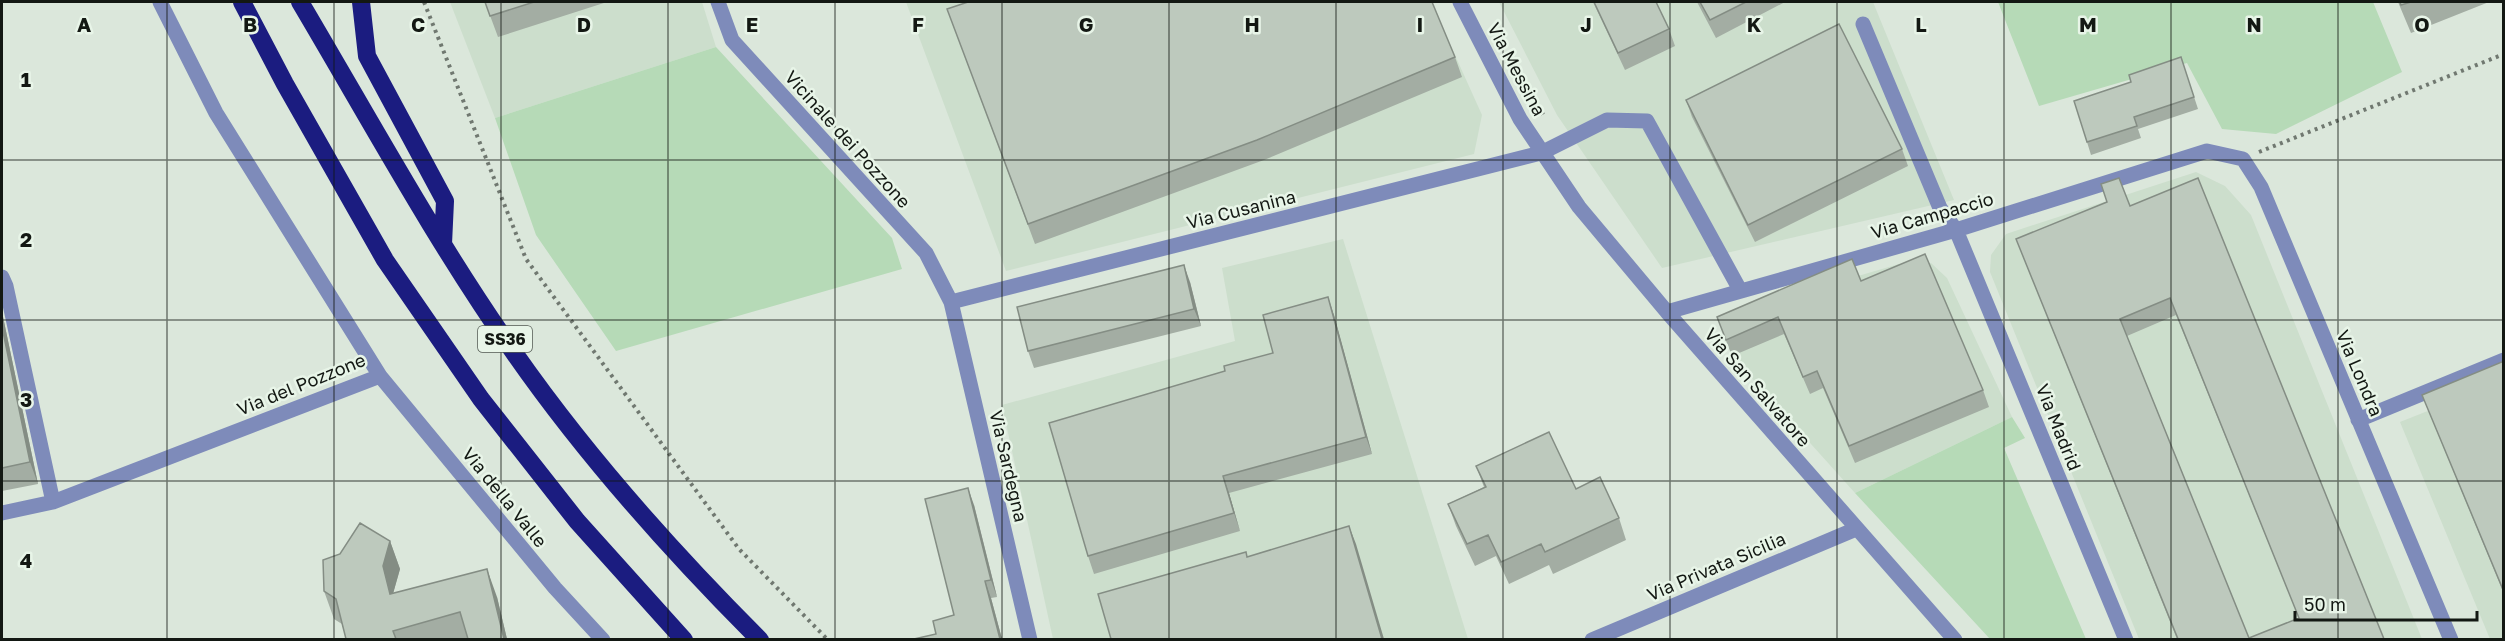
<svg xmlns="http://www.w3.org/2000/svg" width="2505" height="641" font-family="'Golos Text',sans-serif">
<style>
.built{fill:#ccdecc}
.green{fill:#b6dab7}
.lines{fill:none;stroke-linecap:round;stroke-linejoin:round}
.path{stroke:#707870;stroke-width:4;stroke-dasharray:3 4.5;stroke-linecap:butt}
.minor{stroke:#7e8bba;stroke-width:15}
.highway{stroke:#1b1c80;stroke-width:18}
.wall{fill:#a3ada3;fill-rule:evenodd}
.shaded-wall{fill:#848d84}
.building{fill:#bdc9bd;stroke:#848d84;stroke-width:1.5;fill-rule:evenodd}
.grid{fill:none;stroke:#131813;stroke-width:1.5;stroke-opacity:0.55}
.labels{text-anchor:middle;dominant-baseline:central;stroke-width:5;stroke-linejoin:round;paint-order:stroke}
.shield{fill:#e8f5e8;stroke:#535a53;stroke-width:1.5}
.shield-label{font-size:16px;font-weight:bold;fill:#131813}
.street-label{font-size:18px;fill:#131813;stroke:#e8f5e8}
.grid-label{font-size:20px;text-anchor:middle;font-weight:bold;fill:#131813;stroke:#e8f5e8;stroke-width:5;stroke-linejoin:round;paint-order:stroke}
</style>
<rect width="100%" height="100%" fill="#dbe7db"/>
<path class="built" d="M 450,2 L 702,2 L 716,47 L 495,118 Z
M 906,2 L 1431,2 L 1482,115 L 1474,154 L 1006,271 Z
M 1499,2 L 1873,2 L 1954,200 L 1662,268 L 1557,115 Z
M 2196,172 L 2225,186 L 2251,215 L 2422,639 L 2139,639 L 1990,272 L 1991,255 L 2006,234 Z
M 1343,239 L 1468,639 L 1053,639 L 1002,405 L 1235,341 L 1222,268 Z
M 1931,263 L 1947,278 L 2012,417 L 1855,493 L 1732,356 L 1723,334 L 1858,276 L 1899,264 Z
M 2503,381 L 2503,639 L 2490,639 L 2400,422 Z"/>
<path class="green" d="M 1998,2 L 2373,2 L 2402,72 L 2276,134 L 2222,129 L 2187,63 L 2039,106 Z
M 716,47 L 892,238 L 902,269 L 616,351 L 536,235 L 495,118 Z
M 2012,417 L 2025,438 L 2004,448 L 2086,639 L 1990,639 L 1855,493 Z"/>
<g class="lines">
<path class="path" d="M 424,2 L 526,259 L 739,549 L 828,640
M 1534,99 L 1544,116
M 2259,152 L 2504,54"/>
<path class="minor" d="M 718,2 L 732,40 L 926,253 L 951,302 L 1030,640
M 1460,2 L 1520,119 L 1579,207 L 1667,312 L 1955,640
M 1863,24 L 1940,208 L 1956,230 L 2126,640
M 2,277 L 6,286 L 53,502
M 951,302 L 1541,153 L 1607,120 L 1647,121 L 1740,290
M 1667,312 L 1956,230 L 2207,151 L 2243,159 L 2261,187 L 2451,640
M 380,376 L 555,588 L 603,640
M 2358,420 L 2504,360
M 2,513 L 53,502 L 380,376 L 216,113 L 160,2
M 1592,640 L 1856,529"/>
<path class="highway" d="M 242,2 L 285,84 L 385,260 L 481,399 L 577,521 L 684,640
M 300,2 C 370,120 436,242 515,354 C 587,457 671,551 760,640
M 361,2 L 367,56 L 445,201 L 443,244"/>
</g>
<path class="wall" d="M 485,2 L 607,2 L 498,37 Z
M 1593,2 L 1656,2 L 1669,29 L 1675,46 L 1625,70 Z
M 1697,2 L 1785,2 L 1716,38 Z
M 2398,2 L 2489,2 L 2411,33 Z
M 947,9 L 1455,57 L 1462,77 L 1264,160 L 1035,244 Z
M 2181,57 L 2198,109 L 2138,129 L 2141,138 L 2091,155 L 2087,142 L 2131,82 Z
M 1686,100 L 1902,149 L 1908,166 L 1755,242 L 1692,117 Z
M 2130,206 L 2384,639 L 2177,639 L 2016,239 ZM 2176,315 L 2299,618 L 2249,638 L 2127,336 Z
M 1861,281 L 1983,390 L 1989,407 L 1855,463 L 1823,388 L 1810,394 L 1784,334 L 1732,356 L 1717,317 Z
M 1190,282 L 1201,326 L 1034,368 L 1028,351 Z
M 2,312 L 38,484 L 2,491 Z
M 1334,315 L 1372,454 L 1229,493 L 1240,531 L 1094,574 L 1088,556 L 1225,371 L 1273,353 Z
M 2504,361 L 2504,594 L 2422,395 Z
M 1476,466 L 1576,489 L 1619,518 L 1626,540 L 1553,574 L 1549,565 L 1509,584 L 1496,556 L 1475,566 L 1456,526 L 1448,504 L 1484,487 Z
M 974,505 L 997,597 L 991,598 L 1002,639 L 914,639 L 936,634 L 954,615 Z
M 390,541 L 400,569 L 393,593 L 497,597 L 507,639 L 346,639 L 342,624 L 334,619 L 324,591 Z"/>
<path class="shaded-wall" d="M 1184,265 L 1190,282 L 1201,326 L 1194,309 Z
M 1328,297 L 1334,315 L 1372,454 L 1366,437 Z
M 2,312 L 38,484 L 30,462 L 2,327 Z
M 1223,476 L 1229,493 L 1240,531 L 1234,513 Z
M 968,488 L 974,505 L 997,597 L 991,580 Z
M 1349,526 L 1356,544 L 1384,639 L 1382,639 Z
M 390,541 L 400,569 L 393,594 L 390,594 L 383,566 Z
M 487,569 L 497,597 L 507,639 L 504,639 Z
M 985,581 L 991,598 L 1002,639 L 1000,639 Z"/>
<path class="building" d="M 485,2 L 534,2 L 490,16 Z
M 968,2 L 1432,2 L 1455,57 L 1257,140 L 1028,224 L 947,9 Z
M 1594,2 L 1656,2 L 1669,29 L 1618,53 Z
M 1700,2 L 1746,2 L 1710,20 Z
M 2400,2 L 2411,2 L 2401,5 Z
M 1839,24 L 1902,149 L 1748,225 L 1686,100 Z
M 2181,57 L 2194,97 L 2134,117 L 2137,126 L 2087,142 L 2074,101 L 2131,82 L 2129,75 Z
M 2119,178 L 2130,206 L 2198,178 L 2384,639 L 2178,639 L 2016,239 L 2107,202 L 2101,184 ZM 2170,298 L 2299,618 L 2249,638 L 2120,319 Z
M 1925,254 L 1983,390 L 1849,446 L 1817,371 L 1803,377 L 1778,317 L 1726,340 L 1717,317 L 1852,259 L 1861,281 Z
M 1184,265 L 1194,309 L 1028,351 L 1017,307 Z
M 1328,297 L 1366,437 L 1223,476 L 1234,513 L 1088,556 L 1049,423 L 1225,371 L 1224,366 L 1273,353 L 1263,315 Z
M 2,327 L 30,462 L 2,468 Z
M 2504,361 L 2504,592 L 2422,395 Z
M 1549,432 L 1576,489 L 1600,477 L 1619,518 L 1545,552 L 1541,544 L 1501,562 L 1488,535 L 1467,544 L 1448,504 L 1486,487 L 1476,466 Z
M 968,488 L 991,580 L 985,581 L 1000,639 L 914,639 L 936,634 L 933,621 L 954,615 L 925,499 Z
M 360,523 L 390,541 L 383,566 L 390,594 L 487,569 L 504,639 L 468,639 L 460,612 L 393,631 L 396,639 L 346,639 L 336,599 L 324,591 L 323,560 L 340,554 Z
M 1349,526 L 1382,639 L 1111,639 L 1098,594 L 1246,552 L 1247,557 Z"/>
<path class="grid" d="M 167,2 L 167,640M 334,2 L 334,640M 501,2 L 501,640M 668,2 L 668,640M 835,2 L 835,640M 1002,2 L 1002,640M 1169,2 L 1169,640M 1336,2 L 1336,640M 1503,2 L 1503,640M 1670,2 L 1670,640M 1837,2 L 1837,640M 2004,2 L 2004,640M 2171,2 L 2171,640M 2338,2 L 2338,640M 2,160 L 2504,160M 2,320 L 2504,320M 2,481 L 2504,481"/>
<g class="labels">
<rect class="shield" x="478" y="326" width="54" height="26" rx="4.5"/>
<g class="shield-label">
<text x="505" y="339">SS36</text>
</g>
<g class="street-label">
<text transform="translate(1517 69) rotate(62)">Via Messina</text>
<text transform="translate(848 139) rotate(48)">Vicinale dei Pozzone</text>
<text transform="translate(1241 209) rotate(-14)">Via Cusanina</text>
<text transform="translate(1932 215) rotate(-16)">Via Campaccio</text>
<text transform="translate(2360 373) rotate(67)">Via Londra</text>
<text transform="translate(301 384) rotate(-22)">Via del Pozzone</text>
<text transform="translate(1758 387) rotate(49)">Via San Salvatore</text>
<text transform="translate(2059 427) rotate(68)">Via Madrid</text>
<text transform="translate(1009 466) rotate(77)">Via Sardegna</text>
<text transform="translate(505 497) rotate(51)">Via della Valle</text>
<text transform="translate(1716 566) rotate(-23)">Via Privata Sicilia</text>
</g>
</g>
<g class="grid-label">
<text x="84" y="32">A</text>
<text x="250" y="32">B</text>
<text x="418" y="32">C</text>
<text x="584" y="32">D</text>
<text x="752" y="32">E</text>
<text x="918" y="32">F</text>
<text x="1086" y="32">G</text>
<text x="1252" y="32">H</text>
<text x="1420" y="32">I</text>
<text x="1586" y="32">J</text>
<text x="1754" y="32">K</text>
<text x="1921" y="32">L</text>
<text x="2088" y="32">M</text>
<text x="2254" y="32">N</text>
<text x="2422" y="32">O</text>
<text x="26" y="87">1</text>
<text x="26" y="247">2</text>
<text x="26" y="407">3</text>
<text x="26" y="568">4</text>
</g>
<rect width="2505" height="641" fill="none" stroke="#131813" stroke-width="6"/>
<path d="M2295 611v9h182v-9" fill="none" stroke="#131813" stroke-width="3"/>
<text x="2304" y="611" font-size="18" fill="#131813" stroke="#e8f5e8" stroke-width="4.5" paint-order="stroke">50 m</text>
</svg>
